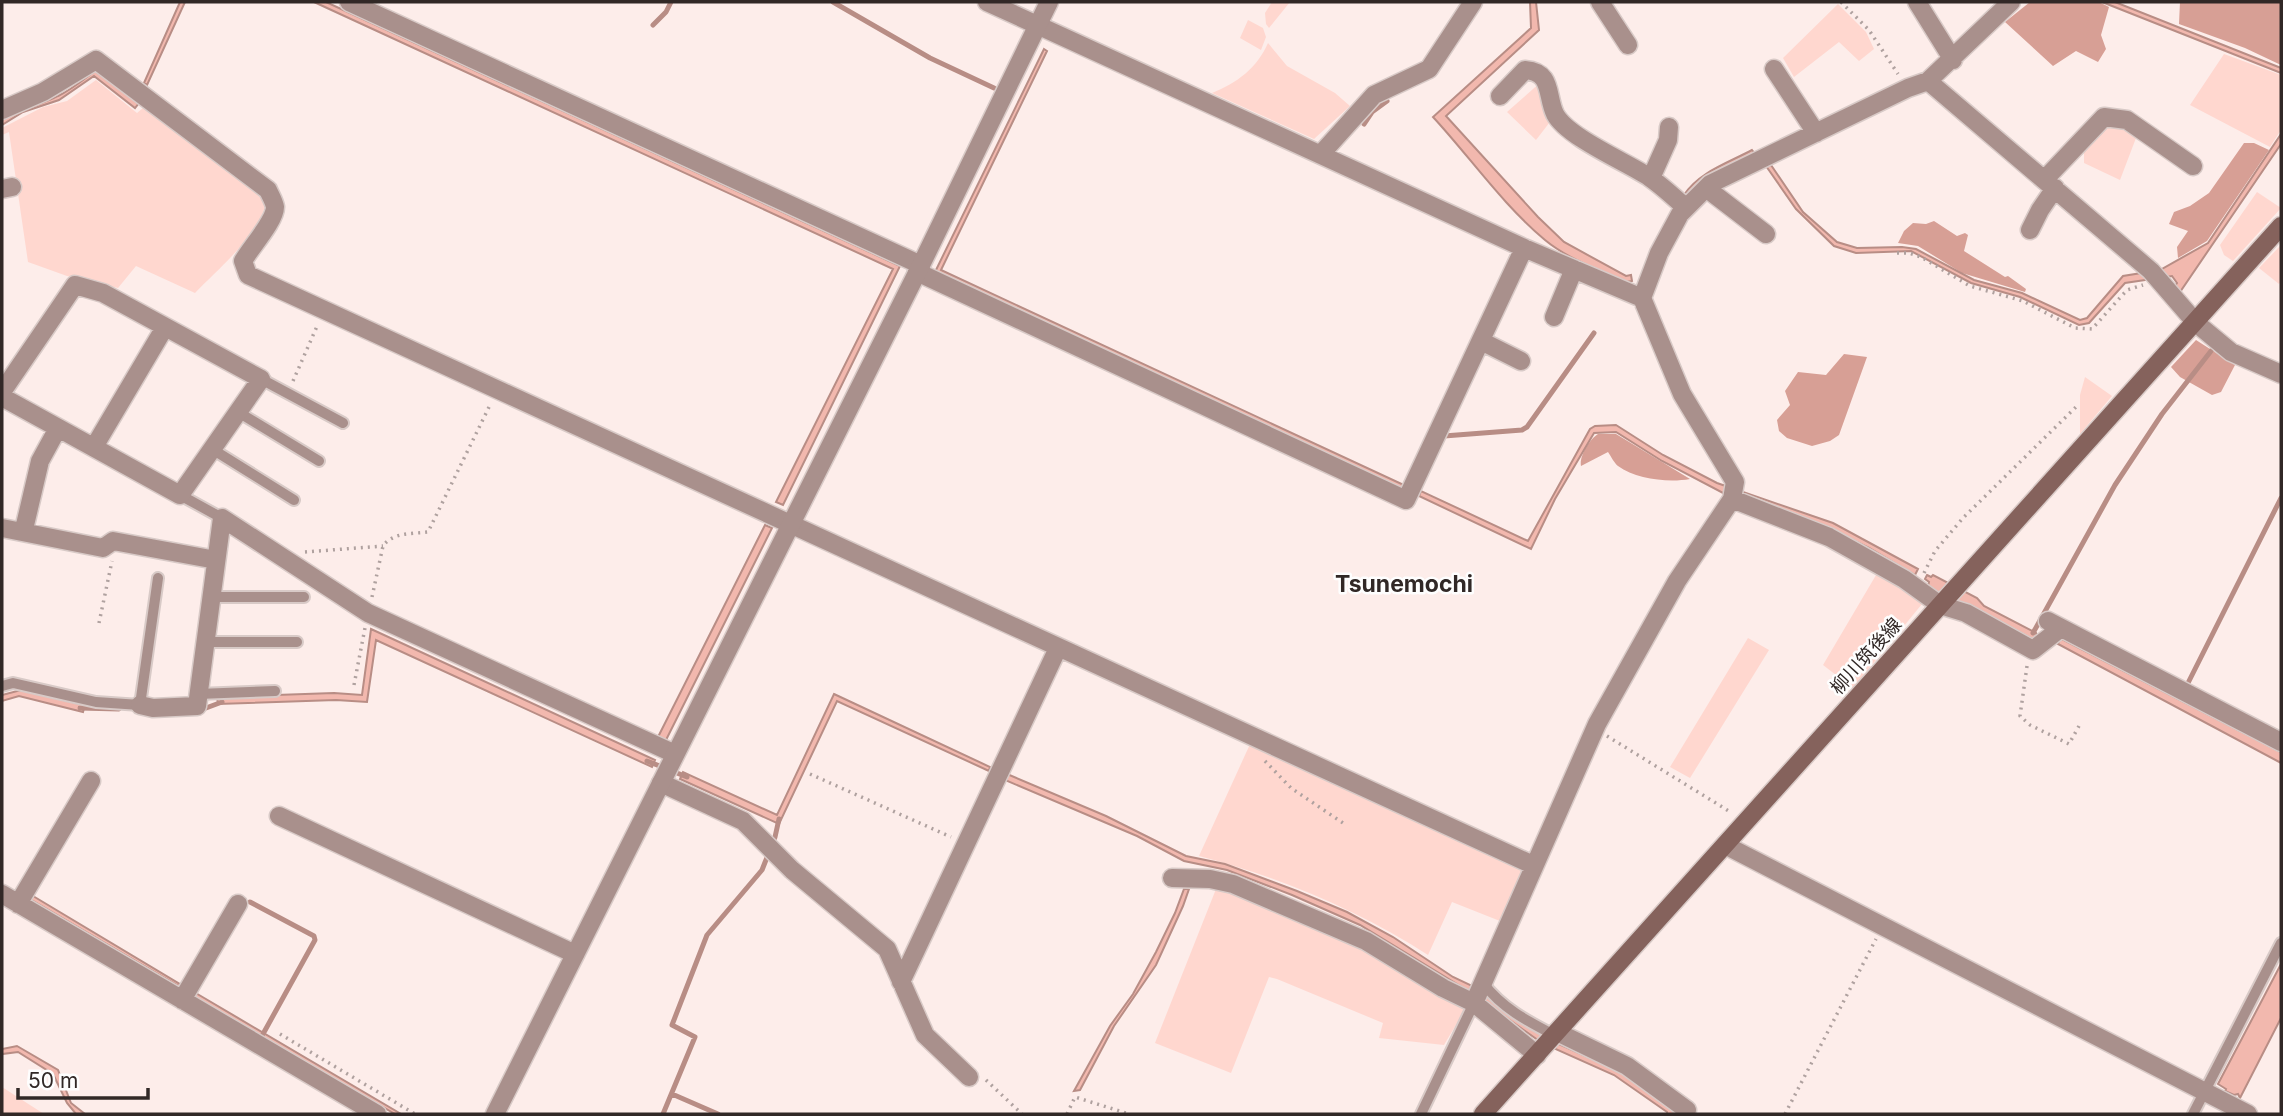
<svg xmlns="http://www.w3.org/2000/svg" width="2283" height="1116" font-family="Inter,'Noto Sans JP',sans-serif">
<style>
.green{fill:#ffd7cf}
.forest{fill:#d79f95}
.water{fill:#f2b8ae;stroke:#b88d85;stroke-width:2}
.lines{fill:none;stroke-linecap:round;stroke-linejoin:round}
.stream{stroke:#b88d85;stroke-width:5}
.service-casing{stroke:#d8cac7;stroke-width:14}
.minor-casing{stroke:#d8cac7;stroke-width:21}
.tertiary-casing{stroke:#d8cac7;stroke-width:21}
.secondary-casing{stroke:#d8cac7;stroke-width:21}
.path{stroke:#afa19f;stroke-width:3.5;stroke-dasharray:2 5;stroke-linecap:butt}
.service{stroke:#a9908c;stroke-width:10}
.minor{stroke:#a9908c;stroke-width:18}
.tertiary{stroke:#a9908c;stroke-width:18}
.secondary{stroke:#85625c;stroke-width:18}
.labels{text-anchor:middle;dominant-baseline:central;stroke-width:5;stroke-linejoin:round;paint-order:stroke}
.street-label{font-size:19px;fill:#312826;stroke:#fefefe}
.quarter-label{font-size:23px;font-weight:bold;fill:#312826;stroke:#fefefe}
</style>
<rect width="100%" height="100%" fill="#fdedea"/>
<path class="green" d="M 1272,2 L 1290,2 L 1269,28 L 1266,24 L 1265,13 Z
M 1838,4 L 1866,32 L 1874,49 L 1859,61 L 1839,42 L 1794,77 L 1783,58 Z
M 1248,20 L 1263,28 L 1266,37 L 1261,50 L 1240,38 Z
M 1268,43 L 1287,66 L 1335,93 L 1350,106 L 1314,139 L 1212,93 C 1237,83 1257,68 1268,43 Z
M 2224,54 L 2281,75 L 2281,130 L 2270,147 L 2190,105 Z
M 96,80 L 137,113 L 143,108 L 248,184 L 266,204 C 256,238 219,268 195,293 L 136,266 L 118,288 L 67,276 L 28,262 L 9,132 L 2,135 L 2,128 L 43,107 L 67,101 Z
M 1542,81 L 1553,118 L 1536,140 L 1507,112 Z
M 2118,125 L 2136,138 L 2120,180 L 2084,163 L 2084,146 L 2105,126 Z
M 2257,192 L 2281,208 L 2233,261 L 2224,255 L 2220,245 Z
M 2281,245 L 2281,281 L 2279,284 L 2259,268 Z
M 2085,377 L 2112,396 L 2080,434 L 2080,395 Z
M 1879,570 L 1920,599 L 1922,604 L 1853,688 L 1823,665 Z
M 1748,638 L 1769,650 L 1690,778 L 1670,767 Z
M 1251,742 L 1514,862 L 1522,872 L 1500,921 L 1452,902 L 1428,955 C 1358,910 1280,877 1199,856 Z
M 1218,884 L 1327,927 L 1466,1008 L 1444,1045 L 1379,1038 L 1383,1023 L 1277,979 L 1269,977 L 1231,1073 L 1155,1043 Z
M 2,1087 L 44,1114 L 2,1114 Z"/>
<path class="forest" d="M 2030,2 L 2099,2 L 2109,7 L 2101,35 L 2106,49 L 2098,62 L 2076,51 L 2053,66 L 2005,22 Z
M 2180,2 L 2281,2 L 2281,65 L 2245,48 L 2179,24 Z
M 2244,143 L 2254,143 L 2269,150 L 2207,241 L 2178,258 L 2177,247 L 2188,231 L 2169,224 L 2174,212 L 2190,206 L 2209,193 Z
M 1934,221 L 1957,236 L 1965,233 L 1968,235 L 1964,251 L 2005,277 L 2008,276 L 2026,289 L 2025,292 L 1962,273 L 1918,246 L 1898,243 L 1904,231 L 1913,223 L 1926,224 Z
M 2196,340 L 2235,365 L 2221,392 L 2212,395 L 2180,377 L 2171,367 Z
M 1844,354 L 1867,357 L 1839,435 L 1830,441 L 1812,446 L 1787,438 L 1779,431 L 1777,420 L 1790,405 L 1785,391 L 1798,372 L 1826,375 Z
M 1598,434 L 1616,434 L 1690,479 C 1668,483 1636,479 1618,466 C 1614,463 1611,456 1608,452 L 1581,466 C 1579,456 1590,439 1598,434 Z"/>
<path class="water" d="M 180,2 L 185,2 L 147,85 L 144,83 Z
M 314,2 L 326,2 L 900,266 L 783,505 L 776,502 L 893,269 Z
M 1530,2 L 1536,2 L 1539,30 L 1446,116 L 1538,217 L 1564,242 L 1626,276 L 1631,275 L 1632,281 L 1626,282 C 1599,270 1568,259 1545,240 C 1502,204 1470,157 1433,117 L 1531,28 Z
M 2102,2 L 2115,2 L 2281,68 L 2281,73 Z
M 1044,49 L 1047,51 L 941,270 L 1406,486 L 1404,490 L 935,272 Z
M 95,71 L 139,103 L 135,108 L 94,76 L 59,100 L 23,112 L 2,125 L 2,120 C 21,107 40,106 58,96 C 71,90 83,80 95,71 Z
M 2281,134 L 2281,144 L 2180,292 L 2175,286 L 2177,283 L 2172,276 L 2125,283 L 2089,323 L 2079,325 L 2020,297 L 1971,283 L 1911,251 L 1856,253 L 1834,246 L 1796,209 L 1766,166 L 1771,165 L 1803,212 L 1837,242 L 1857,248 L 1902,247 L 1916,249 L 1974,280 L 2022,293 L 2080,320 L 2087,318 L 2123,276 L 2160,270 L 2208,243 Z
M 1752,150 L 1756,155 L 1689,196 L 1684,195 C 1699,172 1728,163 1752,150 Z
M 1616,425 L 1663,455 L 1717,483 L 1833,523 L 1918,569 L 1915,575 L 1869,548 L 1824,526 L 1725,494 L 1662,461 L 1616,432 L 1594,433 L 1555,499 L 1531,549 L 1419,496 L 1421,491 L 1528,541 L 1590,429 L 1595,426 Z
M 765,525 L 772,528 L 666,740 L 658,737 Z
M 1927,575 L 1931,577 L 1933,575 L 1977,598 L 1984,606 L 2036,633 L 2038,639 L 2030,638 L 1970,605 L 1956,603 L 1928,586 L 1929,582 L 1925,579 Z
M 371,629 L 655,760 L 652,767 L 376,640 L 367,702 L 336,700 L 218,704 L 217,697 L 334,693 L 362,695 Z
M 2060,638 L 2281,752 L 2281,763 L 2058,644 Z
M 21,690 L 85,705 L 83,712 L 19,696 L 2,701 L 2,695 Z
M 834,694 L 990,767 L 989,771 L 837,701 L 779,824 L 680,779 L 683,772 L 777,815 Z
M 1007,774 L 1106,816 L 1186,856 L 1225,864 L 1297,891 L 1347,912 L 1393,937 L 1453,977 L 1485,992 L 1554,1042 L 1619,1071 L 1676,1112 L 1675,1114 L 1667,1114 L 1667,1112 L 1614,1075 L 1542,1043 L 1470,992 L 1360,925 L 1292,895 L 1227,870 L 1184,861 L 1137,836 L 1005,780 Z
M 1184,889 L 1189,889 L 1183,906 L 1156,965 L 1114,1026 L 1080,1090 L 1074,1091 L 1110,1026 L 1133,994 L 1156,952 L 1175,913 Z
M 33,896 L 183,986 L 182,988 L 28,898 Z
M 2281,964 L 2281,1018 L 2240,1098 L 2238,1094 L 2234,1095 L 2225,1091 L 2226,1089 L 2218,1084 Z
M 194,992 L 401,1114 L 395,1114 L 191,995 Z
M 17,1046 L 58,1070 L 71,1103 L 85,1114 L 76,1114 L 67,1103 L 53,1074 L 18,1052 L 2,1054 L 2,1049 Z"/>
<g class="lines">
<path class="stream" d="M 833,2 L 930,58 L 994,88
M 653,25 L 666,12 L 671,2
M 1364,124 L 1372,112 L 1387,101
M 1444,436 L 1522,430 L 1527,427 L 1594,333
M 2033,633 L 2115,485 L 2162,414 L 2211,351
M 2187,685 L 2281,498
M 80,708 L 119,709
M 198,708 L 206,708 L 222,702
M 647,761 L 687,777
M 250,902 L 314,936 L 315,940 L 263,1034
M 672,1094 L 718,1114
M 663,1114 L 695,1037 L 672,1025 L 707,935 L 762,870 L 775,837 L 779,819"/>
<g class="service-casing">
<path id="service" d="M 261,379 L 343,423
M 238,412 L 319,461
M 212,449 L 294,500
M 180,495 L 222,518
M 211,597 L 304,597
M 205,642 L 297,642
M 2,686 L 13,683 L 96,702 L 140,705 L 158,578
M 198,694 L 275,691
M 1483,983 C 1502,1008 1527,1021 1554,1035
M 1421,1114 L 1474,1003
M 2193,1114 L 2281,943"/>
</g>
<g class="minor-casing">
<path id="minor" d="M 349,2 L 921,265
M 987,2 L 1524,248 L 1642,298
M 1600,2 L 1628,45
M 1917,2 L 1953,60
M 1774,69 L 1816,133
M 1928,81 L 2151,271 L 2196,323 L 2231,352 L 2281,374
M 1500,96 L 1525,70 C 1553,72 1546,95 1555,114 C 1567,137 1626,162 1649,177 C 1662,186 1674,197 1686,208
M 2,110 L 43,92 L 96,60 L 268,190 C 270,195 274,201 275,207 C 275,221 251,247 243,261 L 248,275 L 1533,865
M 1321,154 L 1374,95 L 1429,69 L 1473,2
M 1651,178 L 1668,140 L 1669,127
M 2045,179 L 2104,117 L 2127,120 L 2193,166
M 1706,188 L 1766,234
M 2,189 L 12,187
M 2030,230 L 2040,210 L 2055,188
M 917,272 L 1406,500 L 1524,248
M 1554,317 L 1574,269
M 1481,341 L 1521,361
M 2,392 L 75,285 L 103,293 L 261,379 L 180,495 L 2,397
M 94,447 L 165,327
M 1732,499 L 1829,537 L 1904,579 L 1940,605 L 1966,613 L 2033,650 L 2061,628
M 25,525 L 40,461 L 58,428
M 2,528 L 103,548 L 113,541 L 216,560
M 2048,621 L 2281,742
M 140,705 L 153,708 L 197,706 L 222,518 L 368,613 L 675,754
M 661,783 L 743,821 L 792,870 L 887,949 L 925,1035 L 969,1077
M 279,816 L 575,954
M 1725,845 L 2248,1114
M 1172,878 L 1210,879 L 1233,884 L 1366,941 L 1443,988 L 1474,1003 L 1537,1055
M 2,894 L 377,1114
M 18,904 L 91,781
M 901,982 L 1058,648
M 182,1000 L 238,904
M 1474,1003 L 1597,724 L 1677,581 L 1732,499 L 1735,482 L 1682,394 L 1642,298 L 1659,253 L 1680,214 L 1710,184 L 1908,88 L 1928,81 L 2011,2
M 1557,1032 L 1627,1066 L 1687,1110 L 1685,1114"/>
</g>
<g class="tertiary-casing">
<path id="tertiary" d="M 495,1114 L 921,265 L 1049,2"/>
</g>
<g class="secondary-casing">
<path id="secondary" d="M 1483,1114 L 2281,226"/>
</g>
<path class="path" d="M 1841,2 L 1869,30 L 1898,74
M 1897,253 L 1909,253 L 1921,257 L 1970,286 L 2023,301 L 2075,328 L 2092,329 L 2127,290 L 2143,285
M 293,381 L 318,324
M 305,552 L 383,546
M 1924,573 L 1935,551 L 1963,518 L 2078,405
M 372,597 L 383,546 C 393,532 412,534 428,532 L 491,403
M 99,623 L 112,561
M 2027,666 L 2020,716 L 2030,725 L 2069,744 L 2079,726
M 354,685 L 365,628
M 1607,736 L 1732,813
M 1265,761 L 1291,788 L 1343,823
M 810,774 L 951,837
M 280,1034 L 415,1114
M 986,1080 L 1022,1114
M 1067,1114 L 1075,1097 L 1129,1114
M 1785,1114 L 1876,939"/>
<use href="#service" class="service"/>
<use href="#minor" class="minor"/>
<use href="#tertiary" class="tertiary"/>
<use href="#secondary" class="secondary"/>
</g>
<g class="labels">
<g class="street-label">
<text transform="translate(1866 656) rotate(-48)">柳川筑後線</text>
</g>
<g class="quarter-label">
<text x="1404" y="584">Tsunemochi</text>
</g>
</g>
<rect width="2283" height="1116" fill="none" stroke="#312826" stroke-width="7"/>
<path d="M18 1088v10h130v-10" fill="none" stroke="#312826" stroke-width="3.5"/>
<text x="28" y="1088" font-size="21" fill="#312826" stroke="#fefefe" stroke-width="5" paint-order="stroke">50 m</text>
</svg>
